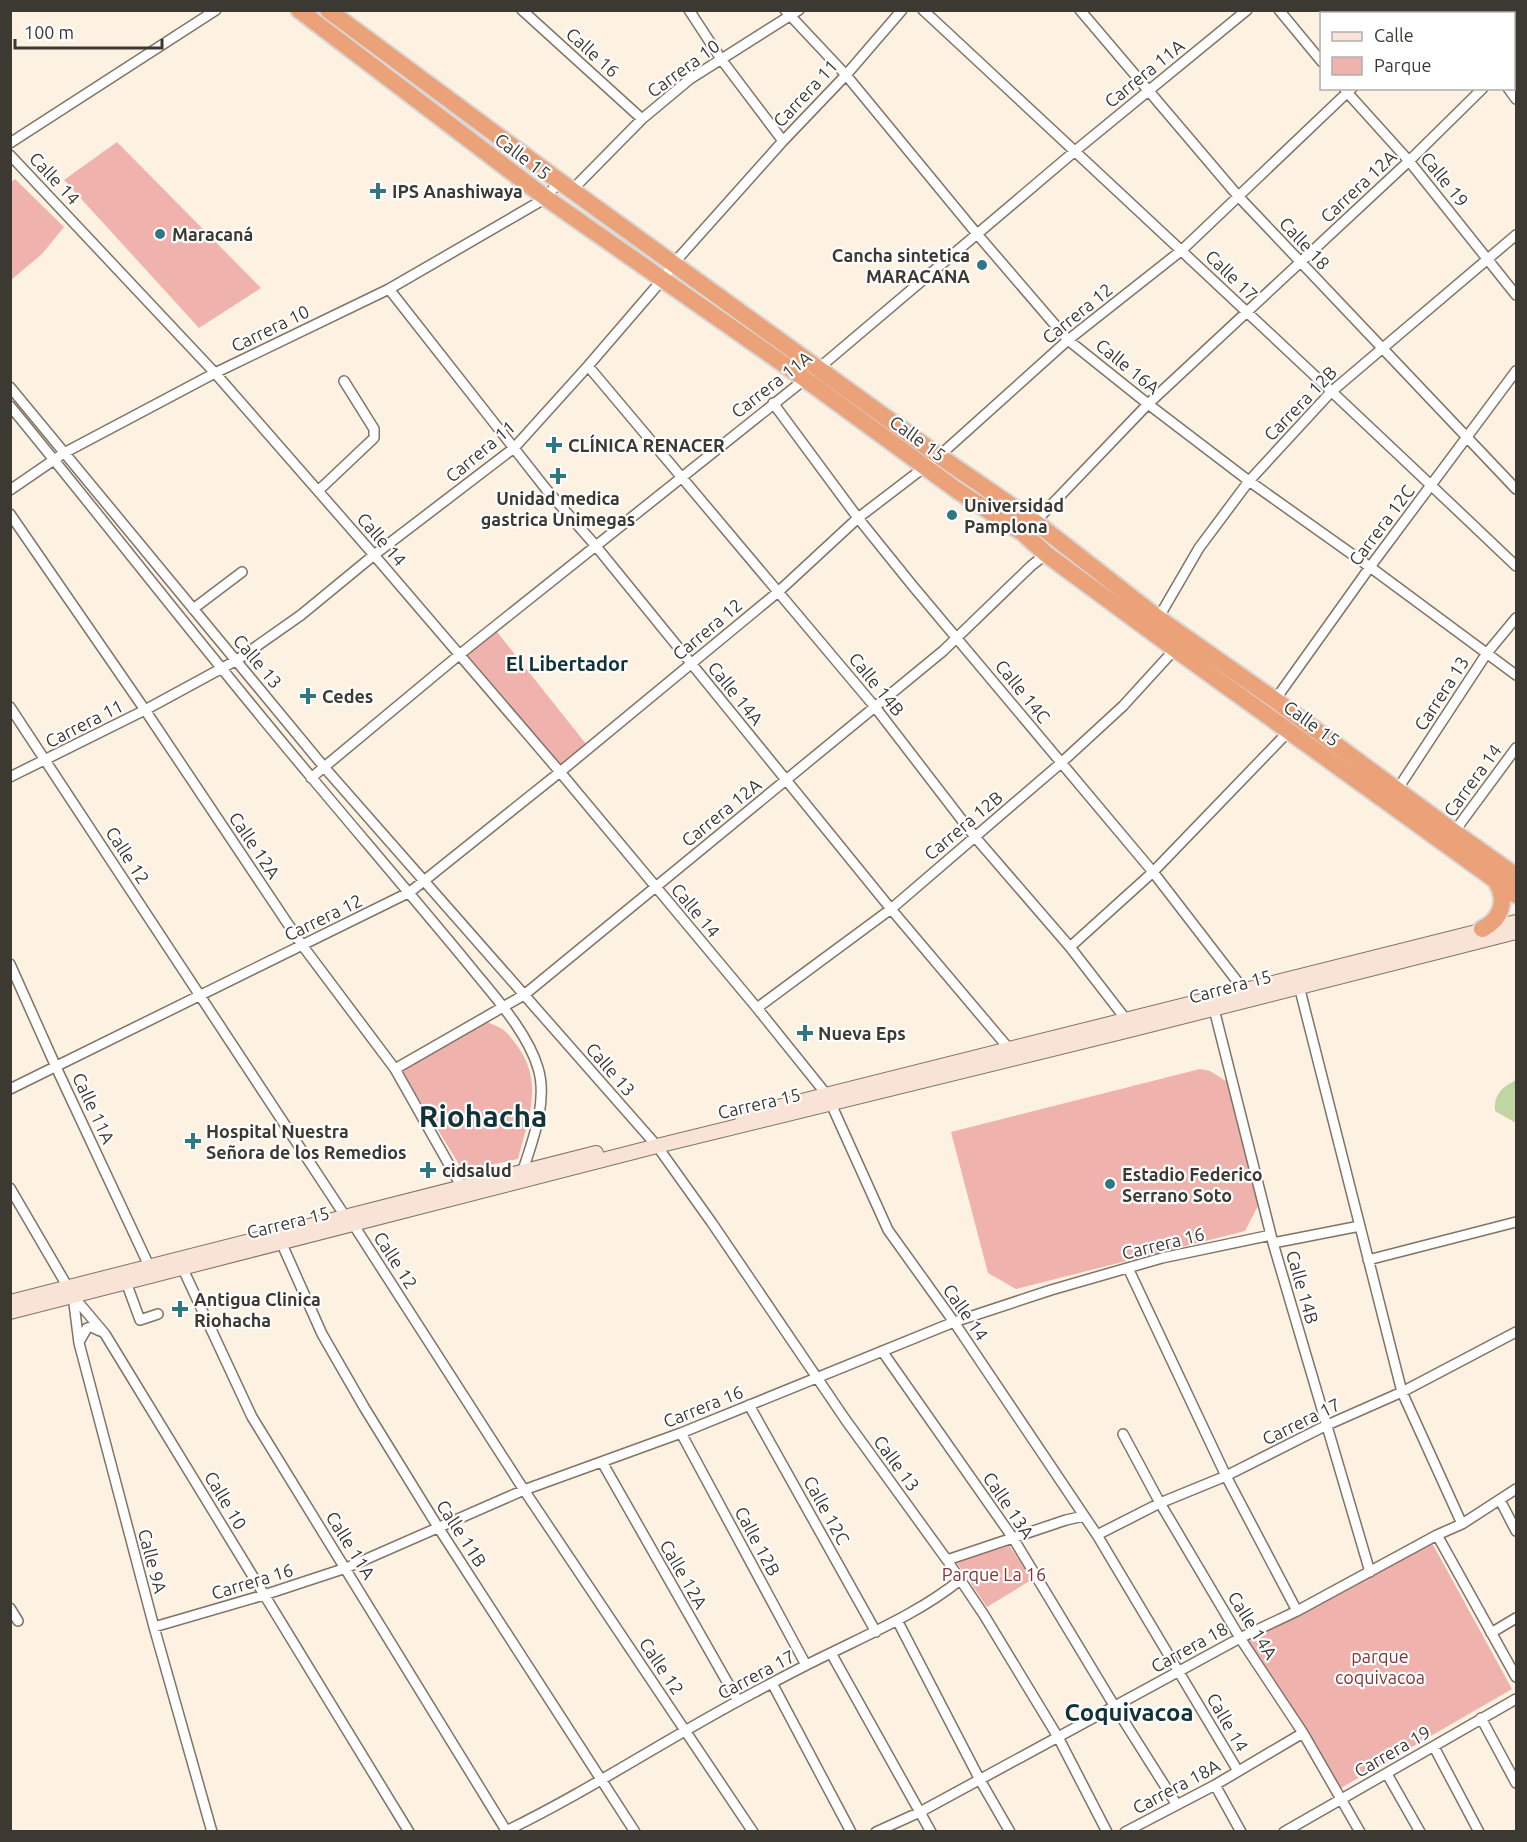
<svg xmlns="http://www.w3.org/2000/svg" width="1527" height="1842" font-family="Ubuntu,sans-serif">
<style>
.green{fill:#f0b2ad}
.water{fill:#bfd6a2}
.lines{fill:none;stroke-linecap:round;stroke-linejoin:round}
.street-casing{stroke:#7f7467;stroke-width:12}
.secondary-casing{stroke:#7f7467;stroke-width:16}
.highway-casing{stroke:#d8d7d6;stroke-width:20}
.street{stroke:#fff;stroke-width:9}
.secondary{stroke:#f9e3d7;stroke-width:14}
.highway{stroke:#eca279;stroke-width:16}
.poi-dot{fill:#307881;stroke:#fff;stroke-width:2}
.labels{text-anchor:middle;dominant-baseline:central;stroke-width:4.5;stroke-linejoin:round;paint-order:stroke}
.street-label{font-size:18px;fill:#3c3832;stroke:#fff}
.poi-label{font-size:18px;font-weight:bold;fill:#3c3832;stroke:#fff;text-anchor:start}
.park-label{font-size:18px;fill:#803534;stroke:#fff}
.neighbourhood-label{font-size:20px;font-weight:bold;fill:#103337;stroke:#fff}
.district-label{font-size:24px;font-weight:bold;fill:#103337;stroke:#fff}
.town-label{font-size:30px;font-weight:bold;fill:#103337;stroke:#fff}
</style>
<rect width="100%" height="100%" fill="#fdf1e2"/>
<path class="green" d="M 117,142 L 261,288 L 199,328 L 64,180 Z
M 15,179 L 64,227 L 42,254 L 11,280 L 10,183 Z
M 497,632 L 586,744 L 561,766 L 465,652 L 487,636 Z
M 486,1022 C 506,1029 506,1031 518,1047 C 544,1084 528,1119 518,1159 L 463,1171 L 402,1071 Z
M 1200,1069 L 1210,1071 L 1229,1083 L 1260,1202 L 1245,1231 L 1016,1289 L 988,1273 L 951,1132 Z
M 1432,1543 L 1512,1689 L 1341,1788 L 1246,1640 Z
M 1008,1544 L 1033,1579 L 987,1607 L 957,1563 Z"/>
<path class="water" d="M 1516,1080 L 1516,1123 L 1495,1111 C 1494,1094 1501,1088 1516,1080 Z"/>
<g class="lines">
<g class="street-casing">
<path id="street" d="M 522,10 L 642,119
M 689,10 L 721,59 L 783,141
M 785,10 L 846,75 L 977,234 L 1068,340 L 1148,404 L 1249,481 L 1370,567 L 1516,675
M 923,10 C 1122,195 1320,379 1516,566
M 1080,10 L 1238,196 L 1516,489
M 1279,10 L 1322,62
M 1443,14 L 1446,10
M 1514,61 L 1516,58
M 1508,88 L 1516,99
M 1345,90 L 1409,161 L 1516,295
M 10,143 L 216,10
M 10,155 L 215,373 L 374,555 L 560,772 L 757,1008 L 827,1095 L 888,1230 L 954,1322 L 1097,1535 L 1238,1771
M 572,190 L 642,119 L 690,79 L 799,10
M 389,289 L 546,489 L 595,545 L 891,909 L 1011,1051
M 588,366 L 875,707 L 975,837 L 1070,947 L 1128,1022
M 10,387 L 324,767 L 657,1146 L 712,1223 L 845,1419 L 947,1560 L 984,1615 L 1058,1737 L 1107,1832
M 773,403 L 858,518 L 912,585 L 1153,872 L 1247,994
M 10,406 C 112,530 209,656 312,778 C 364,840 417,902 469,965 C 493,995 527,1031 538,1068 C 548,1100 533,1140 523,1170
M 10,490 L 64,453 L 215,373 L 389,289 L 546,198 L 559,181
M 318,491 L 374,438 L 374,429 L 344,381
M 10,514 L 145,710 L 302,945 L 395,1069 L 464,1191
M 1034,523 L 1148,404 L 1409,161 L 1483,88
M 193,609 L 242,572
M 1156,622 L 1199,548 L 1249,481 L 1331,392 L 1516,235
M 1275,700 L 1370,567 L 1516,371
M 10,707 L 345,1216 L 353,1224 L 524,1490 L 753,1832
M 10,777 L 145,710 L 237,660 L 301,615 L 374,555 L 514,448 L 588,366 L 662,280 L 674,263 L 783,141 L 846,75 L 902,10
M 311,778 L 459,655 L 819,368 L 1075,151 L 1247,10
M 1397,790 L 1487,653 L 1516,618
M 1454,832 L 1516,748
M 1070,947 L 1153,872 L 1289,731
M 10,964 L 56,1067 L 151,1270
M 1298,982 L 1402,1392 L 1462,1524
M 757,1008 L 891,909 L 1061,763 L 1123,706 L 1175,649
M 1214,1009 L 1273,1243 L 1370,1572
M 395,1069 L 524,995 L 943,651 L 1031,566 L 1046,554
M 10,1089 L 410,892 L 560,772 L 778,592 L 858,518 L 939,456 L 1068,340 L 1182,250 L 1352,88
M 10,1188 L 73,1296 L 105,1334 L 409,1832
M 281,1242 L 322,1334 L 364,1407 L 438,1527 L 635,1832
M 1273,1243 L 1360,1226
M 1368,1260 L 1516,1222
M 182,1267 L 252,1417 L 507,1832
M 1128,1268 L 1226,1476 L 1297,1611
M 126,1282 L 140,1320 L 158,1314
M 73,1296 L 79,1343 L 154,1627 L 212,1832
M 79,1342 L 87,1328 L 91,1327 L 100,1331
M 882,1351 L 1013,1538 L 1115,1707 L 1177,1805
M 749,1405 L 876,1632
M 681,1433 L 806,1665
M 1123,1434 L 1160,1503 L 1240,1638 L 1303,1733 L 1360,1832
M 602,1462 L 738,1701
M 1500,1500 L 1516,1531
M 1097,1535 L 1160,1503 L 1226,1476 L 1325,1426 L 1402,1392 L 1516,1332
M 1437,1535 L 1516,1677
M 947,1560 L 1066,1520 L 1084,1516
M 10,1608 L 18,1621
M 897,1620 L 980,1780 L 1010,1832
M 154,1627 L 264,1595 L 346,1568 L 524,1490 L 681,1433 L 954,1322 L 1051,1290 L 1162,1258 L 1271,1235
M 1491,1633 L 1516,1618
M 831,1653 L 931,1832
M 772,1683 L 851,1832
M 1481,1718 L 1516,1783
M 1434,1747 L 1479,1832
M 1387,1774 L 1420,1832
M 1215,1785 L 1241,1832
M 504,1832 C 585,1793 660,1743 740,1700 C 770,1684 801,1667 833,1652 C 876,1631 923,1610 960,1580
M 876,1832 L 920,1812 L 1240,1638 L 1297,1611 L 1437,1535 L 1462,1524 L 1516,1489
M 1125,1832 L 1215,1785 L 1303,1733
M 1284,1832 L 1516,1699"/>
</g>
<g class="secondary-casing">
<path id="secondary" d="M 742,1116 L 1516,922
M 10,1302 L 596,1153
M 10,1312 L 657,1146 L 1130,1030 L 1516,932"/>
</g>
<g class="highway-casing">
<path id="highway" d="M 299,10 L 546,198 L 805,379 L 958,491 L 1023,533 L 1046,554 L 1175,649 L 1516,895
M 328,10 L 559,181 L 939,456 L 1035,522 L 1158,618 L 1275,700 L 1454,832 L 1516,876
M 1482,929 C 1502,919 1508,899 1495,880"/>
</g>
<use href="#street" class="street"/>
<use href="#secondary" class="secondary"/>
<use href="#highway" class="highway"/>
</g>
<g class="poi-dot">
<path d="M375 182h6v6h6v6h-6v6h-6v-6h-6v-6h6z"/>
<circle cx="160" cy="234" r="6"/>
<circle cx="982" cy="265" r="6"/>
<path d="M551 436h6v6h6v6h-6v6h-6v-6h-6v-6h6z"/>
<path d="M555 467h6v6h6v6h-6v6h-6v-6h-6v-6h6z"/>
<circle cx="952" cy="515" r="6"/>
<path d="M305 687h6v6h6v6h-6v6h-6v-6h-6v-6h6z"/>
<path d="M802 1024h6v6h6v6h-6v6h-6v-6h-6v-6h6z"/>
<path d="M190 1132h6v6h6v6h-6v6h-6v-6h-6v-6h6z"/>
<path d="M425 1161h6v6h6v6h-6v6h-6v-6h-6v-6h6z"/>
<circle cx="1110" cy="1184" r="6"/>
<path d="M177 1300h6v6h6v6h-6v6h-6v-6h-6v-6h6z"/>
</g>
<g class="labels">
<g class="street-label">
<text transform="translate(593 52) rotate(42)">Calle 16</text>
<text transform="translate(683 68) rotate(-36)">Carrera 10</text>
<text transform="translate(1144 73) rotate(-39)">Carrera 11A</text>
<text transform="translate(805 93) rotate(-47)">Carrera 11</text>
<text transform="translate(523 156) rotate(37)">Calle 15</text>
<text transform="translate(55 178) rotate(47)">Calle 14</text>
<text transform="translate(1445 179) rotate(51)">Calle 19</text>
<text transform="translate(1358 186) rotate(-43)">Carrera 12A</text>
<text transform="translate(1305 243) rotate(47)">Calle 18</text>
<text transform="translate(1232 275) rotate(44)">Calle 17</text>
<text transform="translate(1077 313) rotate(-39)">Carrera 12</text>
<text transform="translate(270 328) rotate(-26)">Carrera 10</text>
<text transform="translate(1128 366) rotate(39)">Calle 16A</text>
<text transform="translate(771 384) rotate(-38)">Carrera 11A</text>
<text transform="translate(1300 403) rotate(-46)">Carrera 12B</text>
<text transform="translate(918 438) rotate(36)">Calle 15</text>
<text transform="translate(480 451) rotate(-40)">Carrera 11</text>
<text transform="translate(1381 525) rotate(-53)">Carrera 12C</text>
<text transform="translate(382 539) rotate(49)">Calle 14</text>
<text transform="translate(707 629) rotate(-40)">Carrera 12</text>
<text transform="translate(258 661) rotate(50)">Calle 13</text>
<text transform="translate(877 684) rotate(51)">Calle 14B</text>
<text transform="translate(1023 691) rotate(51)">Calle 14C</text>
<text transform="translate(736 693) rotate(51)">Calle 14A</text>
<text transform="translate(1441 693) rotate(-57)">Carrera 13</text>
<text transform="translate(84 723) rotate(-27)">Carrera 11</text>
<text transform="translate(1312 723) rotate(36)">Calle 15</text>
<text transform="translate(1472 780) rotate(-54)">Carrera 14</text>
<text transform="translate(721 812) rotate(-39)">Carrera 12A</text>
<text transform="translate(963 825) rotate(-40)">Carrera 12B</text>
<text transform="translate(255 845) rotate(56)">Calle 12A</text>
<text transform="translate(128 855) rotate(57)">Calle 12</text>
<text transform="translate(696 910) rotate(50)">Calle 14</text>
<text transform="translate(323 917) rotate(-26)">Carrera 12</text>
<text transform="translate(1230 986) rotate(-15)">Carrera 15</text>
<text transform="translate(611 1069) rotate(49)">Calle 13</text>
<text transform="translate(759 1103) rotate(-13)">Carrera 15</text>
<text transform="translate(94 1108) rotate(65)">Calle 11A</text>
<text transform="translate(288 1222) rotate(-14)">Carrera 15</text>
<text transform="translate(1163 1243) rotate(-14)">Carrera 16</text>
<text transform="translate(396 1260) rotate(57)">Calle 12</text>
<text transform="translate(1303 1287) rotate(74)">Calle 14B</text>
<text transform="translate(966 1312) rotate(55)">Calle 14</text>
<text transform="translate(703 1406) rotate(-22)">Carrera 16</text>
<text transform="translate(1301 1421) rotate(-26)">Carrera 17</text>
<text transform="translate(897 1463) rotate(54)">Calle 13</text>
<text transform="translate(226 1500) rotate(59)">Calle 10</text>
<text transform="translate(1009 1505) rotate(56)">Calle 13A</text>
<text transform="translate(827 1510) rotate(61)">Calle 12C</text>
<text transform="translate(462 1533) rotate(57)">Calle 11B</text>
<text transform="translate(758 1541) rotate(62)">Calle 12B</text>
<text transform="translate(351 1545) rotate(58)">Calle 11A</text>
<text transform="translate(153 1561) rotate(75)">Calle 9A</text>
<text transform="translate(684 1574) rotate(60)">Calle 12A</text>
<text transform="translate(252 1581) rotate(-17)">Carrera 16</text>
<text transform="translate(1253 1625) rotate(58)">Calle 14A</text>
<text transform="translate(1189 1647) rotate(-29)">Carrera 18</text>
<text transform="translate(662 1666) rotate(56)">Calle 12</text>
<text transform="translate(756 1674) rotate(-28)">Carrera 17</text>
<text transform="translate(1228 1722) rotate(60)">Calle 14</text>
<text transform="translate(1392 1751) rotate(-30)">Carrera 19</text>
<text transform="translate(1176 1786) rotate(-28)">Carrera 18A</text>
</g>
<g class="poi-label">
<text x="392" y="191">IPS Anashiwaya</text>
<text x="172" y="234">Maracaná</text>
<text x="970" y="255" text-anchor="end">Cancha sintetica<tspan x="970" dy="21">MARACANA</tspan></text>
<text x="568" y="445">CLÍNICA RENACER</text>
<text x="558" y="498" text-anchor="middle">Unidad medica<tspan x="558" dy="21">gastrica Unimegas</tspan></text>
<text x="964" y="505">Universidad<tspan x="964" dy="21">Pamplona</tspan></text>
<text x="322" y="696">Cedes</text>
<text x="818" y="1033">Nueva Eps</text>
<text x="206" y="1131">Hospital Nuestra<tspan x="206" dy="21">Señora de los Remedios</tspan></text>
<text x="442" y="1170">cidsalud</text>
<text x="1122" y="1174">Estadio Federico<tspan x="1122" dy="21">Serrano Soto</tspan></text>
<text x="194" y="1299">Antigua Clinica<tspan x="194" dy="21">Riohacha</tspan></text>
</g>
<g class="park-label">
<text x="994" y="1574">Parque La 16</text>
<text x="1380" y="1656">parque<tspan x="1380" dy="21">coquivacoa</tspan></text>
</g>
<g class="neighbourhood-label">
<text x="567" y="663">El Libertador</text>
</g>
<g class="district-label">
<text x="1129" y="1712">Coquivacoa</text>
</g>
<g class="town-label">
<text x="483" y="1116">Riohacha</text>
</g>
</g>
<rect width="1527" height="1842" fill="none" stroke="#3c3832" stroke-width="24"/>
<rect x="1320" y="12" width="195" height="78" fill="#ffffff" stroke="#b1afad" stroke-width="1.5"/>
<rect x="1332" y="32" width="30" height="9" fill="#f9e3d7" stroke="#b1afad" stroke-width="1.5"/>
<text x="1374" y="42" font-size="18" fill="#3c3832">Calle</text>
<rect x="1332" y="57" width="30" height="18" fill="#f0b2ad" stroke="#b1afad" stroke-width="1.5"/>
<text x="1374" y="72" font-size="18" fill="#3c3832">Parque</text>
<path d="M15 39v9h147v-9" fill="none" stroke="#3c3832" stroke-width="3"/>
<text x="24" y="39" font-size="18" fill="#3c3832" stroke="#ffffff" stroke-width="4.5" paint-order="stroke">100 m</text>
</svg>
